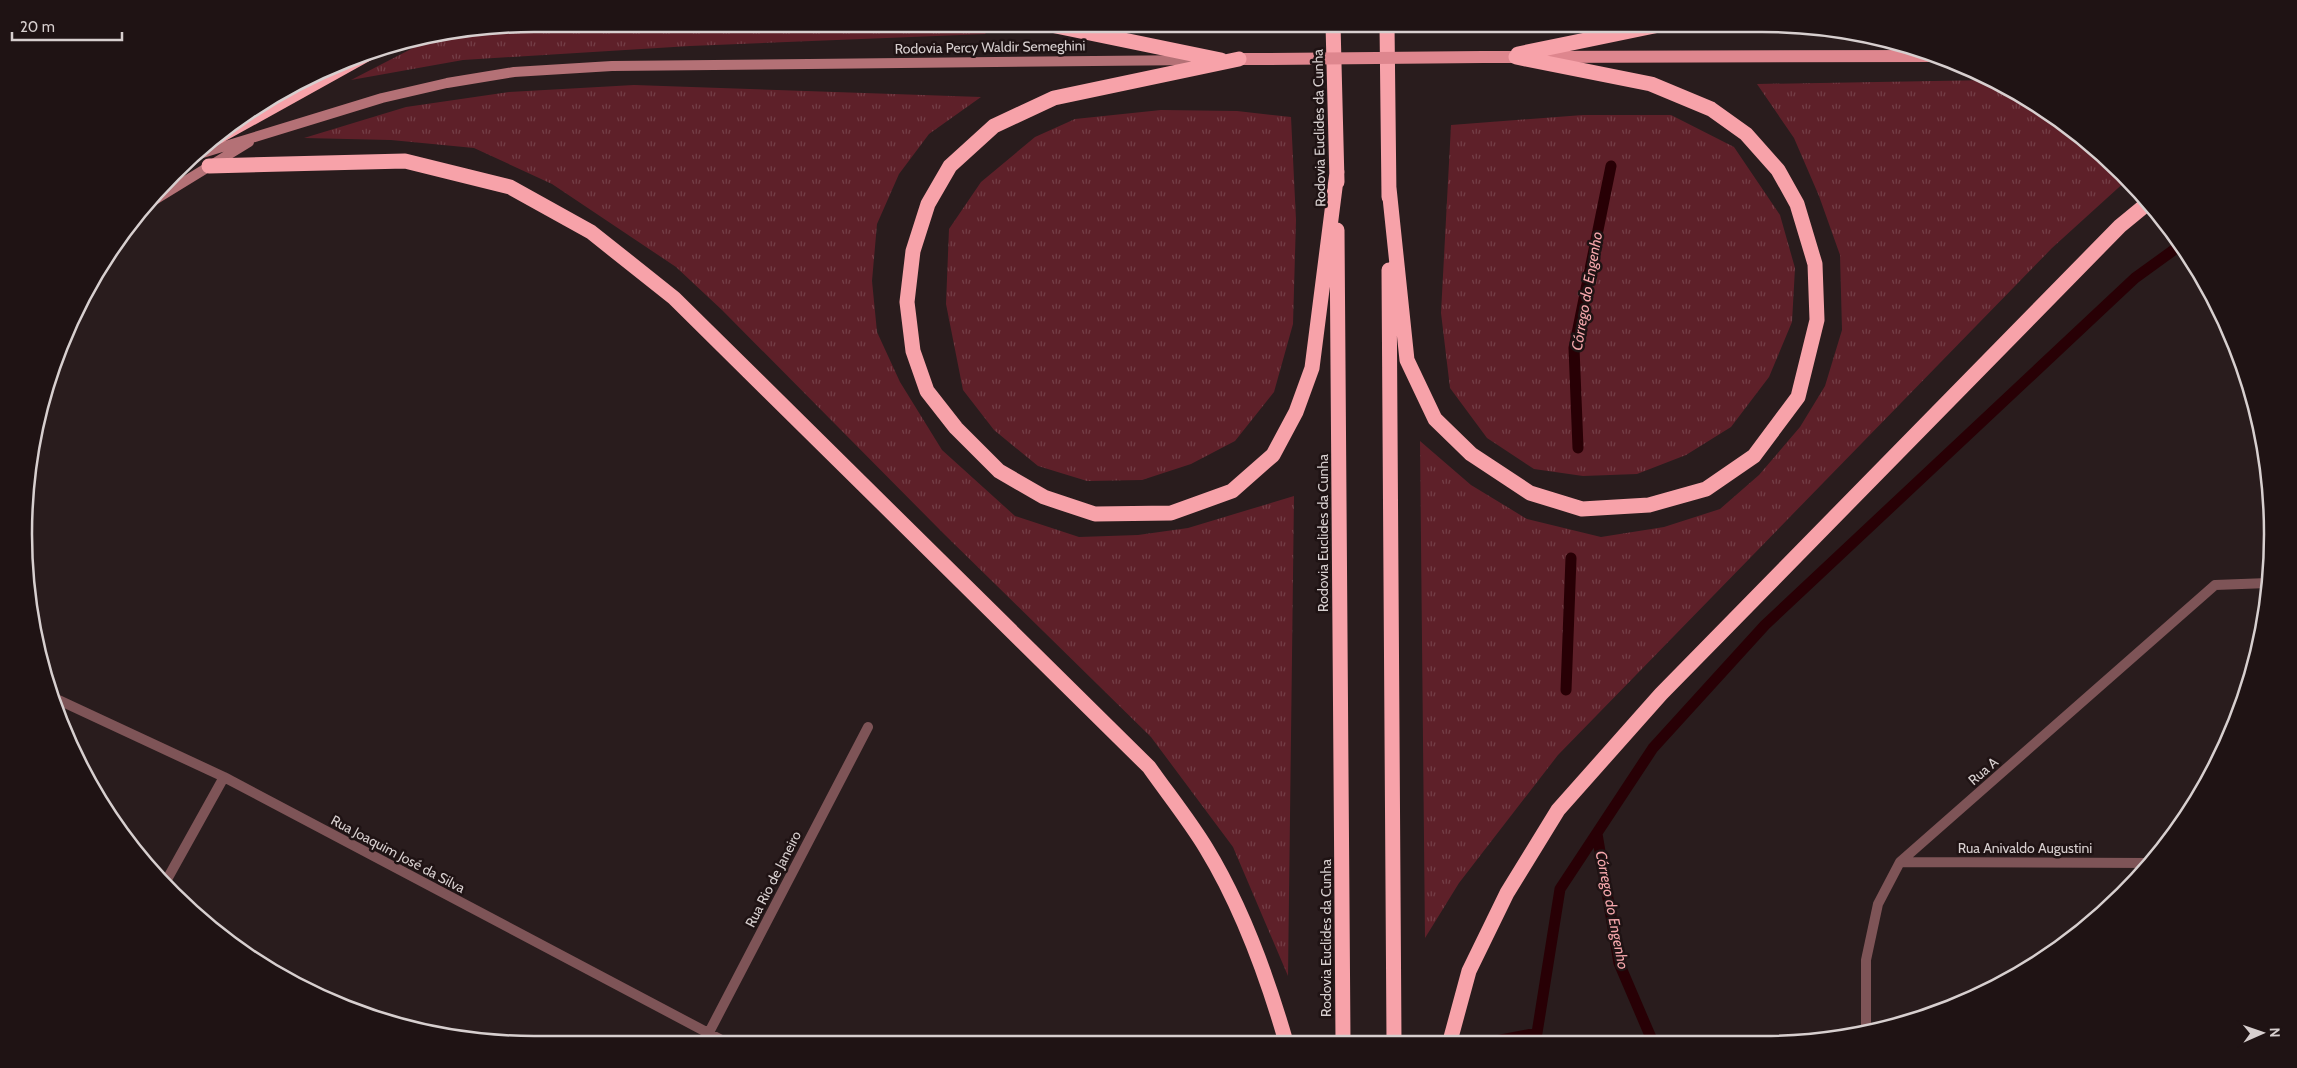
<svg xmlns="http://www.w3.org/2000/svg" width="2297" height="1068" font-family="Cabin,sans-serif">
<defs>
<pattern id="grass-tufts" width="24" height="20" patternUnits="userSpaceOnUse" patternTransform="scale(1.25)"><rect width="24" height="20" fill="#5e2029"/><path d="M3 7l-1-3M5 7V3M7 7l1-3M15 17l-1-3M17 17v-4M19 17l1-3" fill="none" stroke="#743f47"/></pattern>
</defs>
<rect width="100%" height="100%" fill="#291c1d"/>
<!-- grass -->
<path fill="url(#grass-tufts)" d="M 534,24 L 975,24 L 986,34 L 690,46 L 463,60 L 351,80 L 442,33 Z
M 1991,80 L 2047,110 L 2128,179 L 2052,248 L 1558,755 L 1459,883 L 1425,938 L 1420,441 L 1471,485 L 1527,519 L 1601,537 L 1664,527 L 1720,509 L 1759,475 L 1800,427 L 1825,386 L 1842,330 L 1840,255 L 1819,196 L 1794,138 L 1757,84 Z
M 634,85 L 981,97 L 929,134 L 899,174 L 877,224 L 872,281 L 877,332 L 900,382 L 942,450 L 1015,516 L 1079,537 L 1138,535 L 1188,528 L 1294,496 L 1288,976 L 1233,847 L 1151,737 L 944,534 L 722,310 L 676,267 L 552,184 L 474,148 L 391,140 L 304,138 L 406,107 L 509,92 Z
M 1161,110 L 1237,111 L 1291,117 L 1296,220 L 1293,324 L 1274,392 L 1235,441 L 1191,464 L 1142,480 L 1087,481 L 1038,466 L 994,430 L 963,390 L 946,304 L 949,229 L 981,182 L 1035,137 L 1075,119 Z
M 1583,115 L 1671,115 L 1734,147 L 1780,215 L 1795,268 L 1792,322 L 1769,377 L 1731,427 L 1686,455 L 1637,474 L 1583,476 L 1534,469 L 1487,438 L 1450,388 L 1441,313 L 1451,125 Z"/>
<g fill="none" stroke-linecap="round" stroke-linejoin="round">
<!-- stream -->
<path stroke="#280005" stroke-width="11" d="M 1578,448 L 1574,348 L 1611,166
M 1566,690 L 1571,558
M 1597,834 L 1619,963 L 1652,1040
M 1496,1041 L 1537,1033 L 1560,889 L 1653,748 L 1765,625 L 2135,278 L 2182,244"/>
<!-- street -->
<path stroke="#7e5457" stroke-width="10" d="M 50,696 L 224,777 L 729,1044
M 1900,862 L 2150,863
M 165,883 L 224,777
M 1866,1030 L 1866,960 L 1878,904 L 1900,862 L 2215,585 L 2268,583
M 703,1044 L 868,727"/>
<!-- secondary -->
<path stroke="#b47176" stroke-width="10" d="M 196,155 L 382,98 L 447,83 L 514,72 L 612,66 L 1198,60
M 143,207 L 249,142"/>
<!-- primary -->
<path stroke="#de868e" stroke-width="12" d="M 1483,57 L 1936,56
M 1239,59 L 1262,59"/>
<!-- highway -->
<path stroke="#f7a2a9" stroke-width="15" d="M 1046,24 L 1221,60
M 1333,24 L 1337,182
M 1387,24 L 1389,197
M 1518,54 L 1664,24
M 1239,59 L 1054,98 L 994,126 L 950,166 L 928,204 L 913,251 L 907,302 L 913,351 L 927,391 L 956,428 L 999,471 L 1044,497 L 1095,514 L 1171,513 L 1232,491 L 1273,455 L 1296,412 L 1312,368 L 1337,172
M 210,141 L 374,50
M 209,166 L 405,161 L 510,187 L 591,232 L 674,298 L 1149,767 C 1168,794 1189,820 1206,848 C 1242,907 1267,976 1286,1042
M 1389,188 L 1407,360 L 1435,419 L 1471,454 L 1530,493 L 1582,509 L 1649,505 L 1706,489 L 1754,456 L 1798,397 L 1817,320 L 1815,264 L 1797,204 L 1778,170 L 1746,134 L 1711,109 L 1651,84 L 1516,57
M 1337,230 L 1343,1041
M 1389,270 L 1394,1041
M 1450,1041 L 1469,971 L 1507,893 L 1558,810 L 1661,694 L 2120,226 L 2148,203"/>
<!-- primary-bridge -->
<path stroke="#de868e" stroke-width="12" d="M 1262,59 L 1483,57"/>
</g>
<g text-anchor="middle" stroke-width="5" stroke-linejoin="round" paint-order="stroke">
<!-- street labels -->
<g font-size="14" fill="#d7cfcf" stroke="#1f1314">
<text transform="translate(990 47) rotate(-1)" y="5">Rodovia Percy Waldir Semeghini</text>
<text transform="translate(1319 128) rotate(-91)" y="5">Rodovia Euclides da Cunha</text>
<text transform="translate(1323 533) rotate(-90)" y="5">Rodovia Euclides da Cunha</text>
<text transform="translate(1983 771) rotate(-41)" y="5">Rua A</text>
<text x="2025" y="853">Rua Anivaldo Augustini</text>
<text transform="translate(398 854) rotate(28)" y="5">Rua Joaquim José da Silva</text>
<text transform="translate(773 879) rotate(-63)" y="5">Rua Rio de Janeiro</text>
<text transform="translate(1326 938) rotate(-90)" y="5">Rodovia Euclides da Cunha</text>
</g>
<!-- water labels -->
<g font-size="15" font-style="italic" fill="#f6a7ac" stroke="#1f1314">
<text transform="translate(1587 291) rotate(-80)" y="5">Córrego do Engenho</text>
<text transform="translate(1612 910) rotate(79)" y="5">Córrego do Engenho</text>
</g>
</g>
<!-- crop -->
<path d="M0 0H2297V1068H0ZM534 32H1762A502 502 0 0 1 2264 534V534A502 502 0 0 1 1762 1036H534A502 502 0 0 1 32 534V534A502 502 0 0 1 534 32Z" fill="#1f1314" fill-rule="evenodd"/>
<path fill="none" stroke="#d7cfcf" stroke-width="2.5" d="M534 32H1762A502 502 0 0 1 2264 534V534A502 502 0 0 1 1762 1036H534A502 502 0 0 1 32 534V534A502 502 0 0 1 534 32Z"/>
<!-- north arrow -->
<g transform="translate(2262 1033) rotate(88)" stroke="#1f1314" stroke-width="4" paint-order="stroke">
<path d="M0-4L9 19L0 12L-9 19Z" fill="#d7cfcf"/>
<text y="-8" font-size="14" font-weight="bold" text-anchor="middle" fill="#d7cfcf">N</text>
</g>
<!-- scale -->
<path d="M12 32v8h110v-8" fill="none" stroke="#d7cfcf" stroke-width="2.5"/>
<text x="20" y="32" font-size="15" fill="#d7cfcf" stroke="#1f1314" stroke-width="4" paint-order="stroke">20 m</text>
</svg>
